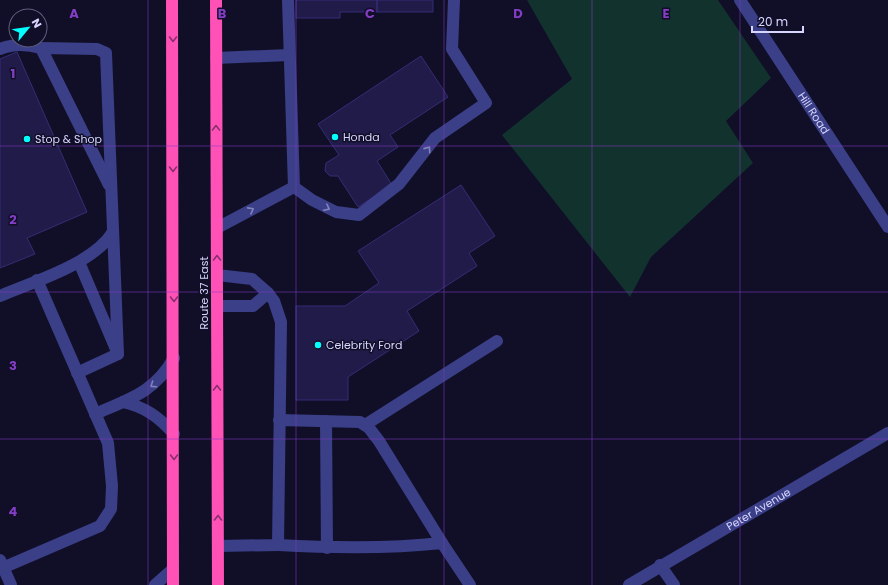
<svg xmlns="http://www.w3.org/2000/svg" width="888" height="585" font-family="Poppins,sans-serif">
<rect width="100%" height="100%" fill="#110f28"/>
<!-- green -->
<path fill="#12322e" d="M 527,0 L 718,0 L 771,78 L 726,121 L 753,163 L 651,257 L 630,297 L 502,135 L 572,79 Z"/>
<!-- building -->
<path fill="#201b49" stroke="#342d76" d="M 296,0 L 377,0 L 377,12 L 340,12 L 340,18 L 296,18 Z
M 377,0 L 433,0 L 433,12 L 377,12 Z
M 17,52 L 87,212 L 27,238 L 35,254 L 0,268 L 0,59 Z
M 421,56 L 448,97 L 390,135 L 398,147 L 377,161 L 392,185 L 358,207 L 338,176 L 330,176 L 325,171 L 326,163 L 339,155 L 318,124 Z
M 461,185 L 495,236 L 469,253 L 477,266 L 407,311 L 419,331 L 348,377 L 348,400 L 296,400 L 296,306 L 345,306 L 379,283 L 358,251 Z"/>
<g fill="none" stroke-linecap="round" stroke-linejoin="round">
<!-- minor -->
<g stroke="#3a3f88" stroke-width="12">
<path d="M 288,0 L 294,187"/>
<path id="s1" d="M 740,0 L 888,227"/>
<path d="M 41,48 L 97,49 L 106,53 L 118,354"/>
<path d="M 0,49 C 14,43 27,44 41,48 L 109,185"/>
<path d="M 216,58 L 289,55"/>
<path d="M 294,187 L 312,200 L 336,212 L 359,215 L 399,184 L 435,138 L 486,103 L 452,49 L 454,0"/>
<path d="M 217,228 L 294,187"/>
<path d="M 0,296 C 35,281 93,264 113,232"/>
<path d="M 217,306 L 253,306 L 268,293 L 252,279 L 217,275"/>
<path d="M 77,373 L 118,354 L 79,262"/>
<path d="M 123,402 C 145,407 159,417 174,434"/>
<path d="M 95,414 C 129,399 154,393 174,358"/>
<path d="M 279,420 L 360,422 L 369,428 L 379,441 L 442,543"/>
<path d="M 326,421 L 327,548"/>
<path d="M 365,425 L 497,341"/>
<path d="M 278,545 C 333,548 388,549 442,543 L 470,585"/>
<path d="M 218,546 L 278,545 L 281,322 L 274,301 L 268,293"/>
<path d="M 0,560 L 11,585"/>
<path d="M 660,565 L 674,585"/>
<path d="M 0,569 L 100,526 L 111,509 L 112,486 L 108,443 L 37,280"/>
<path d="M 155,585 L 173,569"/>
<path id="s2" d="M 629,585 L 888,433"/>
</g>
<!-- highway -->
<path stroke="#ff51b6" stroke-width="12" d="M 172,0 L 173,585
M 216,0 L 218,585"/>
</g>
<!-- one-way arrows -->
<defs><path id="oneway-chevron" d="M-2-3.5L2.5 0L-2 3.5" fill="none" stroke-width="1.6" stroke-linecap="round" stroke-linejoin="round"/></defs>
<g stroke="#88306f">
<use href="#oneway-chevron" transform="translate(173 39) rotate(90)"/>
<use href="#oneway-chevron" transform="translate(216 128) rotate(-90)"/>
<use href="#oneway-chevron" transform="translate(173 169) rotate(90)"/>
<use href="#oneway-chevron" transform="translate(217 258) rotate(-90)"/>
<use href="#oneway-chevron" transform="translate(174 299) rotate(90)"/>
<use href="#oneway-chevron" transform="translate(217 388) rotate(-90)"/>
<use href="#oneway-chevron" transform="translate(174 457) rotate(90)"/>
<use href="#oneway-chevron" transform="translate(218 518) rotate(-90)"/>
</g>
<g stroke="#8183be">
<use href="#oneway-chevron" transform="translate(428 149) rotate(-55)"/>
<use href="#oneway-chevron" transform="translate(327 208) rotate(27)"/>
<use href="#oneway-chevron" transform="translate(251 210) rotate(-28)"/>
<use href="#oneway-chevron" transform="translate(153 385) rotate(146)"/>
</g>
<!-- grid -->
<path fill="none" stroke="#843dc5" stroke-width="1" stroke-opacity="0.55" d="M 148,0 L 148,585M 296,0 L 296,585M 444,0 L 444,585M 592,0 L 592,585M 740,0 L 740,585M 0,146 L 888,146M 0,292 L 888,292M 0,439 L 888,439"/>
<!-- markers -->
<g fill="#02ffff" stroke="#110f28" stroke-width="1.5">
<circle cx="335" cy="137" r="4"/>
<circle cx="27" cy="139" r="4"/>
<circle cx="318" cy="345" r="4"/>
</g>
<g text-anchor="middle" stroke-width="3" stroke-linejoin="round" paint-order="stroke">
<!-- street labels -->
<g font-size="11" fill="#d7d6ff" stroke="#110f28">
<text dy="4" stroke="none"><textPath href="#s1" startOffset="135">Hill Road</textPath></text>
<text transform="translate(204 293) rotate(-90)" y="4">Route 37 East</text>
<text dy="4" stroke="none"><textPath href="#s2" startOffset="150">Peter Avenue</textPath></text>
</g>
<!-- poi labels -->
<g font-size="11" fill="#d7d6ff" stroke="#110f28" text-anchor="start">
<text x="343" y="141">Honda</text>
<text x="35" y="143">Stop &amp; Shop</text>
<text x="326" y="349">Celebrity Ford</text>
</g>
</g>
<g font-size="13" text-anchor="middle" font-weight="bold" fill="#843dc5" stroke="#110f28" stroke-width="3" stroke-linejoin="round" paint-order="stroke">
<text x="74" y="18">A</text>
<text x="222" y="18">B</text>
<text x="370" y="18">C</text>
<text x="518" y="18">D</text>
<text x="666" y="18">E</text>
<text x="13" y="78">1</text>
<text x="13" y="224">2</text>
<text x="13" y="370">3</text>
<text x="13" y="516">4</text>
</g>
<!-- north arrow -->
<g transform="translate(28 28) rotate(61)"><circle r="19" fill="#110f28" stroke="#605f7e"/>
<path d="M0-3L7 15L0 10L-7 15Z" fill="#02ffff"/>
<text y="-6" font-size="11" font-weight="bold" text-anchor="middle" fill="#d7d6ff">N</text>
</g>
<!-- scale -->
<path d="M752 26v6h51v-6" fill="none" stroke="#d7d6ff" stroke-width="2"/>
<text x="758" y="26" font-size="12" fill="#d7d6ff" stroke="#110f28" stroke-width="3" paint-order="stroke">20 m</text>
</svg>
